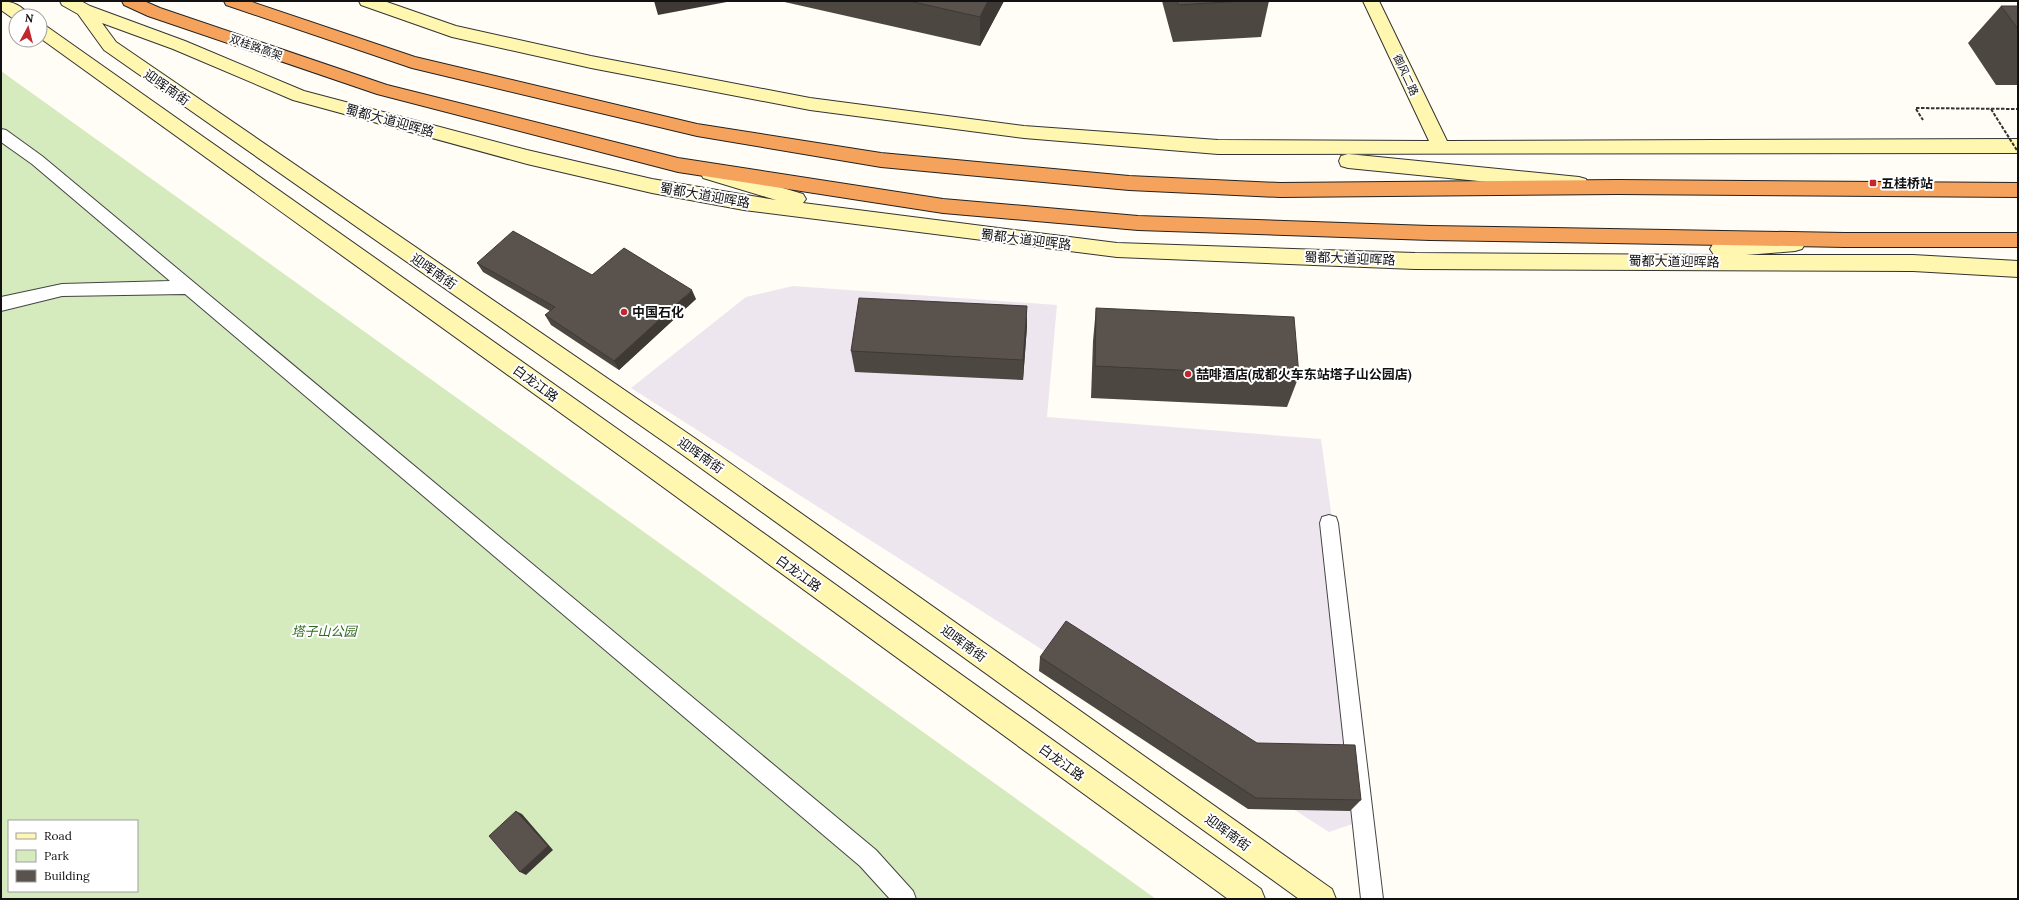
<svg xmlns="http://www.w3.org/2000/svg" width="2019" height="900" font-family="Lora,'Noto Sans SC',serif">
<rect width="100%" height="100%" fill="#fffdf5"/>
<!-- industrial -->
<path fill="#eee6ef" d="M 793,286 L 1057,305 L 1047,417 L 1321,439 L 1373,817 L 1329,832 L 631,388 L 746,297 Z"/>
<!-- green -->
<path fill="#d5ebbd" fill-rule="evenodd" d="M 1,71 L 1156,899 L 1,899 ZM 9,821 L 137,821 L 137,891 L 9,891 Z"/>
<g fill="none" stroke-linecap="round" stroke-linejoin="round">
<defs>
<path id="lane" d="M 1,129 L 6,130 L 42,156 L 876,850 L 913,891 L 916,899 L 890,899 L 860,866 L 185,294 L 62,296 L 1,311 L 1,297 L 62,284 L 170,281 L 32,164 L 1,142 Z
M 1329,515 L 1336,517 L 1338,523 L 1383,899 L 1361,899 L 1320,523 L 1322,517 Z"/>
<path id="secondary" d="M 1,1 C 12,1 23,6 29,16 L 16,16 L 15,20 L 1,10 Z
M 60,1 L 81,1 L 90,6 L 185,41 L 304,91 L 527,150 L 652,179 L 776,200 L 703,178 L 701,173 L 703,168 L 710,166 L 803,194 L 806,199 L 803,203 L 1117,243 L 1415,253 L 1714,255 L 1710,249 L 1713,244 L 1720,242 L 1795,237 L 1802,239 L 1805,244 L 1802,249 L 1795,251 L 1746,255 L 1913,255 L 2018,261 L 2018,277 L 1913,271 L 1415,269 L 1117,257 L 744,210 L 652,193 L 527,164 L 293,100 L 173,49 L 102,23 L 116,42 L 696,439 L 1332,889 L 1336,899 L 1299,899 L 680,453 L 104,50 L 78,14 L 62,5 Z
M 359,1 L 384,1 L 456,26 L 591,56 L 810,98 L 1024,126 L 1218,140 L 1429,141 L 1363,1 L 1379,1 L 1447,141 L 2018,139 L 2018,153 L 1218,154 L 1024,138 L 810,110 L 591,68 L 452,37 L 361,5 Z
M 40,24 L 46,26 L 653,454 L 1261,889 L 1265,899 L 1228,899 L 637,468 L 40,38 Z
M 1348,154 L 1579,177 L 1586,179 L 1588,184 L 1586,189 L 1579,191 L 1348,168 L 1341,166 L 1339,161 L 1341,156 Z"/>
<path id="highway" d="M 122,1 L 144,1 L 160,8 L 387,85 L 678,158 L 943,199 L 1138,216 L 1430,226 L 1845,233 L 2018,233 L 2018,247 L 1845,247 L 1430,240 L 1138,230 L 943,213 L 678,172 L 377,94 L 148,16 L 124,5 Z
M 224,1 L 249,1 L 415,57 L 697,124 L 881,153 L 1129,176 L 1280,183 L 1618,180 L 2018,183 L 2018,197 L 1618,194 L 1280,197 L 1129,190 L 881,167 L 697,136 L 412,68 L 226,5 Z"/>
</defs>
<!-- lane casing -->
<use href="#lane" stroke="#444" stroke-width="2"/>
<!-- secondary casing -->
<use href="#secondary" stroke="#333" stroke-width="2"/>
<!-- highway casing -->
<use href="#highway" stroke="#222" stroke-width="2"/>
<!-- path -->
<path stroke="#333" stroke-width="2" stroke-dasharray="3.5 1.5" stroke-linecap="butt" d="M 1916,108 L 2018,109
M 1916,109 L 1923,120"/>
<!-- lane -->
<use href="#lane" fill="#fff" fill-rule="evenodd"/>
<!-- secondary -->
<use href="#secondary" fill="#fff6b0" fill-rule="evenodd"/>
<!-- highway -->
<use href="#highway" fill="#f5a25d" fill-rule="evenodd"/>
<!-- path-bridge -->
<path stroke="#333" stroke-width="2" stroke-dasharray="3.5 1.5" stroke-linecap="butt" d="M 1991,109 L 2018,152"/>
</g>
<!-- wall -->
<path fill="#4d4742" d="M 780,1 L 1004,1 L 980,46 Z
M 1162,1 L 1269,1 L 1261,37 L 1173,42 Z
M 2001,6 L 2018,6 L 2018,85 L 1996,85 L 1968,43 Z
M 477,263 L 592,275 L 696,299 L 619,370 L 551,325 L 545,315 L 550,311 L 483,272 Z
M 1096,308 L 1299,376 L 1287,407 L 1091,398 L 1093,341 Z
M 1027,326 L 1023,380 L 855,372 L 851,351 Z
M 1040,657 L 1257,743 L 1361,800 L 1350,811 L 1248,809 L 1039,671 Z"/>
<!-- shaded-wall -->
<path fill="#3f3936" d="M 654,1 L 732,1 L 658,15 Z
M 988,1 L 1004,1 L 980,46 L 980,17 Z
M 692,290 L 696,299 L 619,370 L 614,361 Z
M 1027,306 L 1027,326 L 1023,380 L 1023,360 Z
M 516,811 L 522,814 L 553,850 L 526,875 L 520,872 Z"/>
<!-- building -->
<path fill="#5a524d" stroke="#3f3936" d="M 909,1 L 988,1 L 980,17 Z
M 1177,1 L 1244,1 L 1178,5 Z
M 2001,6 L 2018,6 L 2018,29 Z
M 513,231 L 592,275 L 624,248 L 692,290 L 614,361 L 545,315 L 555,307 L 477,263 Z
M 859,298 L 1027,306 L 1023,360 L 851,351 Z
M 1096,308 L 1294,317 L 1299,376 L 1095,366 Z
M 1066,621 L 1257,743 L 1355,745 L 1361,800 L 1256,798 L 1040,657 Z
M 516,811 L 548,846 L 520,872 L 489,836 Z"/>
<!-- markers -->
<g fill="#c4262e" stroke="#fff" stroke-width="1.5">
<rect x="1869" y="179" width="8" height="8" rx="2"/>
<circle cx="624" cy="312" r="4"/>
<circle cx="1188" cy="374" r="4"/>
</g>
<g text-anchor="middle" stroke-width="4" stroke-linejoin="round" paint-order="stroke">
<!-- far-street labels -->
<g font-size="11" fill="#111" stroke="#fff">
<text transform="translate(256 47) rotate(19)" y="4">双桂路高架</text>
<text transform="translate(1406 75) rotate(65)" y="4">御风二路</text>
</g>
<!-- street labels -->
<g font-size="13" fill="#111" stroke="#fff">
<text transform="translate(167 87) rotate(35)" y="5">迎晖南街</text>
<text transform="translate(390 120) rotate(15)" y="5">蜀都大道迎晖路</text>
<text transform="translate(705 195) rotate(10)" y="5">蜀都大道迎晖路</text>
<text transform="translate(1026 239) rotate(7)" y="5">蜀都大道迎晖路</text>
<text transform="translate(1350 258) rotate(2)" y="5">蜀都大道迎晖路</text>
<text transform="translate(1674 261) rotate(1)" y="5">蜀都大道迎晖路</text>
<text transform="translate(434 271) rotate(35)" y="5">迎晖南街</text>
<text transform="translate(536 383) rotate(36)" y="5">白龙江路</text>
<text transform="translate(701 455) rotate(35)" y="5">迎晖南街</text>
<text transform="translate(799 573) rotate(36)" y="5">白龙江路</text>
<text transform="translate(964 643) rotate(36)" y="5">迎晖南街</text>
<text transform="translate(1062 762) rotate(36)" y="5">白龙江路</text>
<text transform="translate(1228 832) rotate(36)" y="5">迎晖南街</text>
</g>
<!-- poi labels -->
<g font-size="13" font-weight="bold" fill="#111" stroke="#fff" text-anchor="start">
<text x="1881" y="188">五桂桥站</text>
<text x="632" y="317">中国石化</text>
<text x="1196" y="379">喆啡酒店(成都火车东站塔子山公园店)</text>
</g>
<!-- park labels -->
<g font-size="13" font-style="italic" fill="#2f6b1f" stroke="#fff">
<text x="324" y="636">塔子山公园</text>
</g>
</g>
<!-- border -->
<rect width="2019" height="900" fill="none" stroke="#111111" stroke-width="4"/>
<!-- legend -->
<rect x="8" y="820" width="130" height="72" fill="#ffffff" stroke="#a0a0a0"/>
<rect x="16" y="833" width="20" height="6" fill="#fff6b0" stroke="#a0a0a0"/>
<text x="44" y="840" font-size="12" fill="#111111">Road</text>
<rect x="16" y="850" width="20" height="12" fill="#d5ebbd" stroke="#a0a0a0"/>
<text x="44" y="860" font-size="12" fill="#111111">Park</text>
<rect x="16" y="870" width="20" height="12" fill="#5a524d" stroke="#a0a0a0"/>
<text x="44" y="880" font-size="12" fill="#111111">Building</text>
<!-- north arrow -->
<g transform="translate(28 28) rotate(7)"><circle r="19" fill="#ffffff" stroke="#a0a0a0"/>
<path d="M0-3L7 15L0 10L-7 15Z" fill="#c4262e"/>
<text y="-6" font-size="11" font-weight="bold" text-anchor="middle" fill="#111111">N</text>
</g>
</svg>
